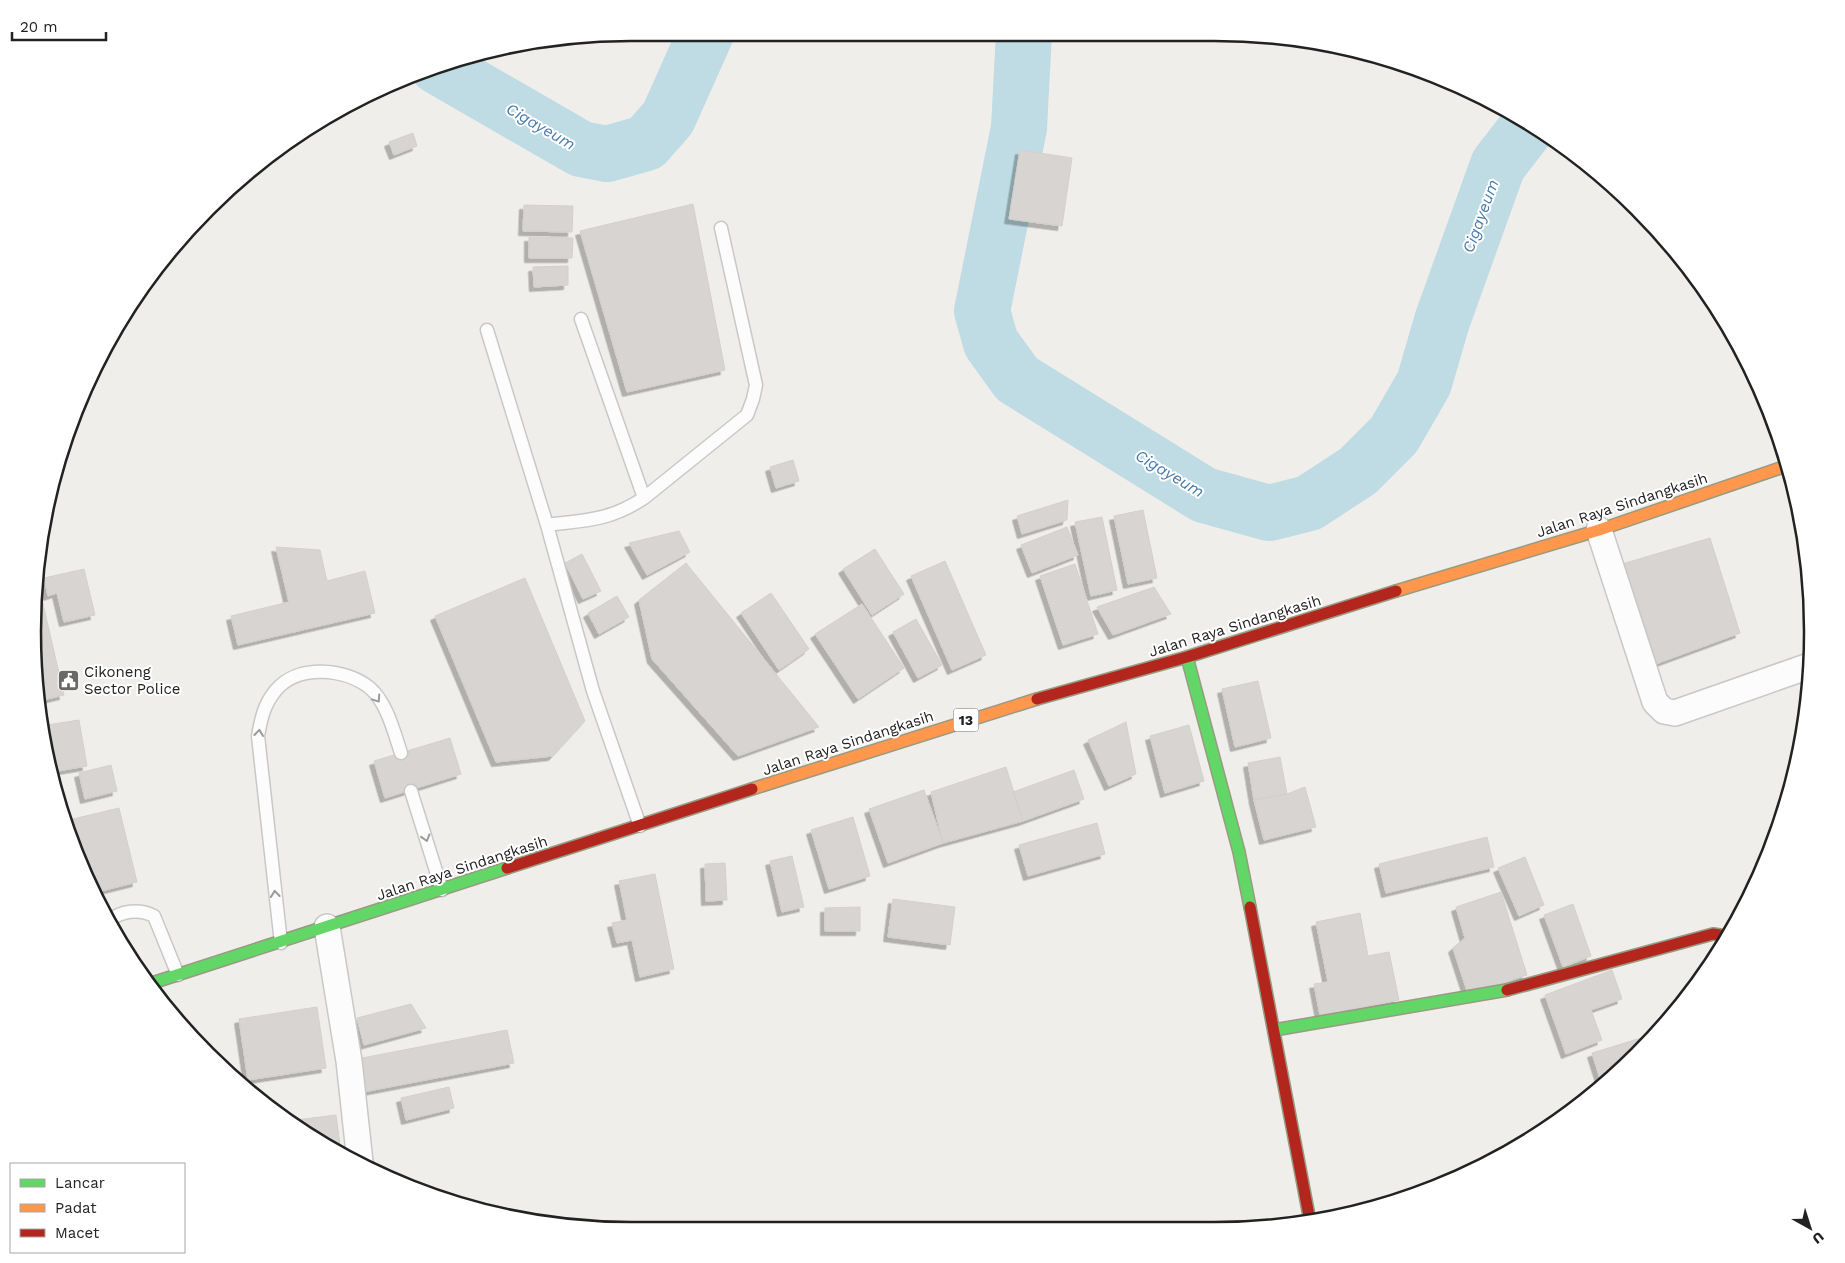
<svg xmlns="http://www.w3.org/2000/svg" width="1845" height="1263" font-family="'Work Sans',sans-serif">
<defs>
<filter id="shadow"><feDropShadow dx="-4.5" dy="4.5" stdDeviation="0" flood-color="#0004"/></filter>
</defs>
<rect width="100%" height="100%" fill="#f0eeeb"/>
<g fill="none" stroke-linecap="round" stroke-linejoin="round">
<!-- river -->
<path stroke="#bfdbe3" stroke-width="56" d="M 1024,33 L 1019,128 L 982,311 L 991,343 L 1017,379 L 1204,495 L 1269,513 L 1309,503 L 1358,471 L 1394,435 L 1424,383 L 1442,321 L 1498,165 L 1529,125
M 437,66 L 581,149 L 607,154 L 646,143 L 668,118 L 706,33"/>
</g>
<!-- building -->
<path fill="#d7d4d2" stroke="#d3d0cc" filter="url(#shadow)" d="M 413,133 L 417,146 L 394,155 L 389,142 Z
M 1020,150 L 1072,158 L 1062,226 L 1009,219 Z
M 693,204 L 725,370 L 627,392 L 580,231 Z
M 524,205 L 573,206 L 572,232 L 523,231 Z
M 529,237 L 573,238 L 572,258 L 529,258 Z
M 568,266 L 568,285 L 534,287 L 533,267 Z
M 793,460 L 799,481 L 776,488 L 770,467 Z
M 1068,500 L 1067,520 L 1022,534 L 1017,516 Z
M 1143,510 L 1157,578 L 1128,584 L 1114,516 Z
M 1102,517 L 1117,590 L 1091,596 L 1075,522 Z
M 1067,527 L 1078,555 L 1032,573 L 1021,545 Z
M 679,531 L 690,552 L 647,575 L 629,543 Z
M 1710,538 L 1740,633 L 1653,665 L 1622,564 Z
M 276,547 L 320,550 L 327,581 L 365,571 L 375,613 L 238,645 L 231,616 L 289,602 Z
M 875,549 L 904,594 L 872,615 L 843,569 Z
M 582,554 L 601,591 L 583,599 L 565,563 Z
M 945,561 L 986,655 L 952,670 L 911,576 Z
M 686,563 L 819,727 L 738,756 L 652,659 L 639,600 Z
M 1075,564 L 1098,634 L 1063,645 L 1040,576 Z
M 84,569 L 95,615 L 64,622 L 57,593 L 48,596 L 44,578 Z
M 525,578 L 585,721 L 553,756 L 496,762 L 435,616 Z
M 1154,587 L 1171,614 L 1113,635 L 1097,607 Z
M 771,593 L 809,649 L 779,670 L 741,613 Z
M 41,595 L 64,695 L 39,701 L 33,632 L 35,597 Z
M 617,596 L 629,617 L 599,634 L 588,613 Z
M 862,604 L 904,668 L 858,699 L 815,634 Z
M 916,619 L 942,665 L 918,678 L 893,632 Z
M 1258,681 L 1271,738 L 1235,747 L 1222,689 Z
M 79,720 L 87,766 L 52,772 L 44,748 L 43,737 L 49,736 L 47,725 Z
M 1126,722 L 1136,774 L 1109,786 L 1088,740 Z
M 1189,725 L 1204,781 L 1165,793 L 1150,736 Z
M 450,738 L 461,774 L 385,798 L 374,761 Z
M 1280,757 L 1287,794 L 1254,800 L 1248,763 Z
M 111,765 L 117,791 L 85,799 L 79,773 Z
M 1006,767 L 1023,821 L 943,843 L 931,792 Z
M 1074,770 L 1084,799 L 1023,821 L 1013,792 Z
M 1305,787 L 1316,827 L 1264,840 L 1254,800 L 1287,794 Z
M 924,790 L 943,843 L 888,863 L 869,809 Z
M 119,808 L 137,882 L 93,893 L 69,820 Z
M 853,817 L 870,876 L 829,889 L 811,830 Z
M 1097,823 L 1105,854 L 1028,876 L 1019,845 Z
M 1487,837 L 1494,867 L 1386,893 L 1379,864 Z
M 792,856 L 804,907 L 782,912 L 770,861 Z
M 1525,857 L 1544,905 L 1519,916 L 1498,868 Z
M 725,863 L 727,900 L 706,901 L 705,864 Z
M 655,874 L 674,969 L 640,977 L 632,940 L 617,943 L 612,923 L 627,920 L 619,881 Z
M 1501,892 L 1527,975 L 1468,994 L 1453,948 L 1465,938 L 1456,907 Z
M 893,899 L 955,907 L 950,945 L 888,937 Z
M 1573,904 L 1591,956 L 1563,967 L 1544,915 Z
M 860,907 L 860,931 L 825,931 L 825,908 Z
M 1360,913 L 1368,956 L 1389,952 L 1399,1000 L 1320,1015 L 1314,984 L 1328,982 L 1316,922 Z
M 1612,970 L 1622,999 L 1591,1010 L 1602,1040 L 1566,1054 L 1545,995 Z
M 411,1004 L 426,1028 L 364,1045 L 357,1018 Z
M 317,1007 L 326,1068 L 248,1080 L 239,1019 Z
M 507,1030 L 514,1063 L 363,1092 L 357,1059 Z
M 1654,1034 L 1637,1055 L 1602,1085 L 1592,1053 Z
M 449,1087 L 454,1108 L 406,1120 L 401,1098 Z
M 336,1115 L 341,1152 L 298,1129 L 288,1121 Z"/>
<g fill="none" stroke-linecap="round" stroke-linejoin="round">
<defs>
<path id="lane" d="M 581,319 L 644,498
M 487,330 L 547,525 L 593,691 L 640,826
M 547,525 C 587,520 609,521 644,498 L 747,415 L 753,399 L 756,385 L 721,228
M 411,791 L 442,890
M 108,921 C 121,911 139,908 154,916 L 178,975
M 281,943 L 258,736 C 261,719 264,704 276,690 C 298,664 345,668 370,688 C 387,703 394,732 401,753"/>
<path id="street" d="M 1599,530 L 1655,702 L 1664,711 L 1675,713 L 1809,666
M 327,927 L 349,1061 L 360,1162"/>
<path id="fast" d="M 1187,657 L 1239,852 L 1250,907
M 149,984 L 507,868
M 1274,1030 L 1507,990"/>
<path id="slow" d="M 1396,591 L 1599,530 L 1786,466
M 752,789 L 1037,699"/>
<path id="jam" d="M 1037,699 L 1187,657 L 1396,591
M 507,868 L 752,789
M 1250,907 L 1310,1221
M 1507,990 L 1713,934 L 1720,935 L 1724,940"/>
</defs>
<!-- lane casing -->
<use href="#lane" stroke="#c9c8c7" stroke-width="15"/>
<!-- street casing -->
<use href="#street" stroke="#c9c8c7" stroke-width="28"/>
<!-- fast casing -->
<use href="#fast" stroke="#999a82" stroke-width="14"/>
<!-- slow casing -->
<use href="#slow" stroke="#999a82" stroke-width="14"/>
<!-- jam casing -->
<use href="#jam" stroke="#999a82" stroke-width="14"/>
<!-- lane -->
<use href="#lane" stroke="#fdfcfc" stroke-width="12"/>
<!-- street -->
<use href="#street" stroke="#fdfcfc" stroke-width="25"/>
<!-- fast -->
<use href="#fast" stroke="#63d668" stroke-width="11"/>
<!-- slow -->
<use href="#slow" stroke="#ff974d" stroke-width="11"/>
<!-- jam -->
<use href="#jam" stroke="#b3261e" stroke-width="11"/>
</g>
<!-- one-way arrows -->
<defs><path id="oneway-chevron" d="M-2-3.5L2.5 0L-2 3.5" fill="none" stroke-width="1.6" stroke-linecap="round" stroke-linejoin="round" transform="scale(1.25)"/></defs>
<g stroke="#9a9a9a">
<use href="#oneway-chevron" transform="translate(377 699) rotate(56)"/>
<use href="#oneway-chevron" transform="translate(259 733) rotate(-84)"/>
<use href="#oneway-chevron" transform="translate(426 838) rotate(73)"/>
<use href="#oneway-chevron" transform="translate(275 894) rotate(-96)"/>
</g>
<!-- icons -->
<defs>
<symbol id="civic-square" viewBox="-11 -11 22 22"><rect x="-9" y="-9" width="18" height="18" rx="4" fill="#6a6968" stroke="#fff"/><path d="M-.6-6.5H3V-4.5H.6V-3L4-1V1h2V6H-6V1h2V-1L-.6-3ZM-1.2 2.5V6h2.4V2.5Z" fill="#fff"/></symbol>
</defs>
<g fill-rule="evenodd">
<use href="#civic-square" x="56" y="668" width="25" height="25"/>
</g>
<g text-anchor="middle" stroke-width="4" stroke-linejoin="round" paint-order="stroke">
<!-- shield labels -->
<rect fill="#fff" stroke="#646464" stroke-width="1" x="953.5" y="708.5" width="25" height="23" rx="4"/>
<g font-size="14" font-weight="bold" fill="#222">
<text x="966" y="725">13</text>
</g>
<!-- street labels -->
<g font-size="15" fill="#222" stroke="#fff">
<text transform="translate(1622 505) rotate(-18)" y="5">Jalan Raya Sindangkasih</text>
<text transform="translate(1235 626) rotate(-17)" y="5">Jalan Raya Sindangkasih</text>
<text transform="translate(848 743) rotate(-18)" y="5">Jalan Raya Sindangkasih</text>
<text transform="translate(462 868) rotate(-18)" y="5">Jalan Raya Sindangkasih</text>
</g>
<!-- poi labels -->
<g font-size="15" fill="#222" stroke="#fff" text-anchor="start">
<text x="84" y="677">Cikoneng<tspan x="84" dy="17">Sector Police</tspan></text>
</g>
<!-- water labels -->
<g font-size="16" font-style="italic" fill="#4a7aab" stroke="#fff">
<text transform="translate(541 126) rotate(30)" y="6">Cigayeum</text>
<text transform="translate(1480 216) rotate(-70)" y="6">Cigayeum</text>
<text transform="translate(1170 473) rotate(31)" y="6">Cigayeum</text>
</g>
</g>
<!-- crop -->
<path d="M0 0H1845V1263H0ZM631 41H1214A590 590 0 0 1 1804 631V632A590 590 0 0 1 1214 1222H631A590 590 0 0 1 41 632V631A590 590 0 0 1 631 41Z" fill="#fff" fill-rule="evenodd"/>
<path fill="none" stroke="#222" stroke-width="2.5" d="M631 41H1214A590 590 0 0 1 1804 631V632A590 590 0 0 1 1214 1222H631A590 590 0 0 1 41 632V631A590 590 0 0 1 631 41Z"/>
<!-- legend -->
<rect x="10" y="1163" width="175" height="90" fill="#ffffff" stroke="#a7a7a7"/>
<rect x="20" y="1179" width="25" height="8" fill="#63d668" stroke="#a7a7a7"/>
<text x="55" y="1188" font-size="15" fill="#222222">Lancar</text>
<rect x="20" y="1204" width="25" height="8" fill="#ff974d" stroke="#a7a7a7"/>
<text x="55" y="1213" font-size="15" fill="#222222">Padat</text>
<rect x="20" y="1229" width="25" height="8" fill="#b3261e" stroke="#a7a7a7"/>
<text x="55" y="1238" font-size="15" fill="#222222">Macet</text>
<!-- north arrow -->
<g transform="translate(1810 1228) rotate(141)" stroke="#ffffff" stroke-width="4" paint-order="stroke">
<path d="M0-4L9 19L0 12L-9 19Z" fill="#222222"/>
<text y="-8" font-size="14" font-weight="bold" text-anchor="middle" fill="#222222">U</text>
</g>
<!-- scale -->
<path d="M12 32v8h94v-8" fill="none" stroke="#222222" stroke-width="2.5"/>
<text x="20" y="32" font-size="15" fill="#222222" stroke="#ffffff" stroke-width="4" paint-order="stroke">20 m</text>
</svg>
